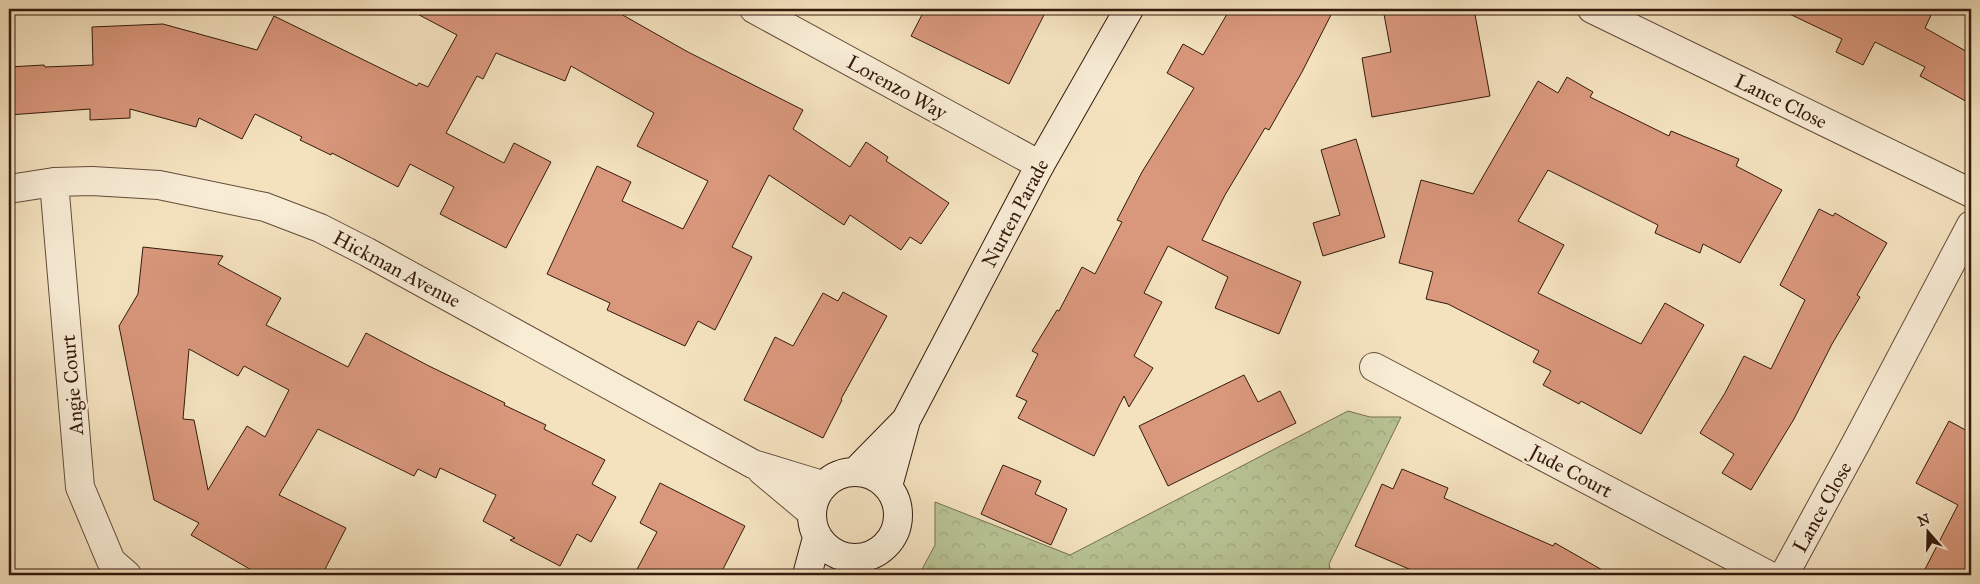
<svg xmlns="http://www.w3.org/2000/svg" width="1980" height="584" font-family="'IM FELL Great Primer',serif">
<defs>
<pattern id="forest-crowns" width="20" height="18" patternUnits="userSpaceOnUse" patternTransform="scale(1.25)"><rect width="20" height="18" fill="#b8c495"/><path d="M2 6a3 3 0 1 1 6 0M12 15a3 3 0 1 1 6 0" fill="none" stroke="#9fa87f"/></pattern>
</defs>
<rect width="100%" height="100%" fill="#f4e2bf"/>
<filter id="stains"><feTurbulence type="fractalNoise" baseFrequency=".004" numOctaves="4"/><feColorMatrix values="0 0 0 0 .2 0 0 0 0 .09 0 0 0 0 .02 0 0 0 .5 -.17"/></filter>
<radialGradient id="worn" r=".72"><stop offset=".6" stop-color="#630" stop-opacity="0"/><stop offset="1" stop-color="#630" stop-opacity=".3"/></radialGradient>
<!-- forest -->
<path fill="url(#forest-crowns)" stroke="#766f50" d="M 1348,411 L 1370,417 L 1401,417 L 1329,564 L 1332,575 L 916,575 L 920,573 L 935,545 L 935,502 L 1070,555 Z"/>
<!-- building -->
<path fill="#d9977c" stroke="#341a0c" fill-rule="evenodd" d="M 408,9 L 612,9 L 688,52 L 803,110 L 793,129 L 850,167 L 866,142 L 888,157 L 886,161 L 949,203 L 921,244 L 910,237 L 901,250 L 850,215 L 844,225 L 769,175 L 732,247 L 752,257 L 715,330 L 698,321 L 685,346 L 607,310 L 610,303 L 547,274 L 597,166 L 631,182 L 622,201 L 683,229 L 708,181 L 637,146 L 654,113 L 571,66 L 565,81 L 496,53 L 483,79 L 477,76 L 446,133 L 504,163 L 514,143 L 551,162 L 506,248 L 440,214 L 454,187 L 410,164 L 398,187 L 332,153 L 331,155 L 300,140 L 302,137 L 255,114 L 242,139 L 199,118 L 196,127 L 130,109 L 130,118 L 90,120 L 90,109 L 9,115 L 9,67 L 44,65 L 45,67 L 93,65 L 92,27 L 163,24 L 257,50 L 274,16 L 417,86 L 419,83 L 428,87 L 457,35 Z
M 925,9 L 1047,9 L 1009,84 L 911,36 Z
M 1230,9 L 1334,9 L 1302,72 L 1269,130 L 1265,128 L 1225,195 L 1202,240 L 1301,282 L 1279,334 L 1215,308 L 1228,277 L 1168,246 L 1144,293 L 1162,302 L 1134,356 L 1153,368 L 1129,407 L 1124,396 L 1094,456 L 1018,418 L 1027,401 L 1016,396 L 1038,354 L 1032,351 L 1057,310 L 1059,311 L 1082,267 L 1095,274 L 1122,222 L 1117,220 L 1142,172 L 1194,88 L 1167,73 L 1183,44 L 1203,55 Z
M 1383,9 L 1474,9 L 1490,96 L 1372,117 L 1362,58 L 1391,52 Z
M 1779,9 L 1934,9 L 1925,28 L 1971,54 L 1971,104 L 1920,76 L 1925,67 L 1875,42 L 1863,65 L 1836,52 L 1842,39 Z
M 1567,77 L 1593,92 L 1590,97 L 1669,136 L 1671,131 L 1739,159 L 1736,166 L 1782,190 L 1740,263 L 1703,244 L 1700,253 L 1655,233 L 1658,225 L 1548,170 L 1518,221 L 1564,245 L 1538,293 L 1641,344 L 1665,303 L 1704,325 L 1641,434 L 1581,401 L 1579,404 L 1543,385 L 1551,371 L 1533,362 L 1539,351 L 1448,304 L 1426,299 L 1433,272 L 1399,263 L 1421,180 L 1473,194 L 1538,81 L 1558,93 Z
M 1356,139 L 1385,237 L 1323,256 L 1313,223 L 1340,215 L 1321,150 Z
M 1819,209 L 1833,216 L 1835,213 L 1887,243 L 1857,295 L 1860,297 L 1832,344 L 1794,419 L 1751,490 L 1722,473 L 1734,454 L 1700,433 L 1725,393 L 1744,356 L 1771,369 L 1805,300 L 1780,285 Z
M 143,247 L 223,256 L 218,264 L 281,298 L 266,325 L 348,367 L 366,333 L 429,366 L 505,403 L 504,405 L 546,425 L 544,429 L 605,460 L 592,484 L 616,497 L 591,542 L 577,534 L 560,566 L 510,540 L 515,538 L 483,521 L 496,495 L 440,468 L 436,478 L 418,469 L 414,476 L 318,429 L 279,495 L 346,528 L 322,575 L 260,575 L 191,535 L 199,523 L 154,500 L 119,326 L 138,294 ZM 189,349 L 238,376 L 244,366 L 289,390 L 265,437 L 247,426 L 208,490 L 194,420 L 183,419 Z
M 843,292 L 887,316 L 841,399 L 842,400 L 823,438 L 744,400 L 775,337 L 793,346 L 823,293 L 838,301 Z
M 1244,375 L 1258,402 L 1280,391 L 1296,423 L 1168,486 L 1139,426 Z
M 1949,421 L 1971,433 L 1971,575 L 1922,575 L 1958,505 L 1916,483 Z
M 1003,465 L 1041,481 L 1035,494 L 1067,509 L 1051,545 L 981,514 Z
M 1402,469 L 1448,488 L 1444,498 L 1553,546 L 1555,543 L 1611,575 L 1423,575 L 1355,546 L 1382,484 L 1393,489 Z
M 660,483 L 745,526 L 720,575 L 634,575 L 657,532 L 640,523 Z"/>
<g fill="none" stroke-linecap="round" stroke-linejoin="round">
<defs>
<path id="street" d="M 754,9 L 1040,165
M 1592,9 L 1971,193
M 54,182 L 80,487 L 111,561 L 127,575
M 9,189 L 54,182 L 92,181 L 159,185 L 265,207 L 320,228 L 367,252 L 753,464 L 822,485
M 1374,367 L 1768,575
M 762,471 L 811,512
M 1784,575 L 1856,443 L 1971,225"/>
<path id="secondary" d="M 856,471 L 905,421
M812 515a43 43 0 1 1 86 0a43 43 0 1 1-86 0Z
M 888,486 L 906,420 L 1040,165 L 1129,9
M 807,575 L 817,538"/>
</defs>
<!-- street casing -->
<use href="#street" stroke="#644c39" stroke-width="30"/>
<!-- secondary casing -->
<use href="#secondary" stroke="#341a0c" stroke-width="30"/>
<!-- street -->
<use href="#street" stroke="#f8ecd5" stroke-width="28"/>
<!-- secondary -->
<use href="#secondary" stroke="#f8ecd5" stroke-width="28"/>
</g>
<g text-anchor="middle" stroke-width="5" stroke-linejoin="round" paint-order="stroke">
<!-- street labels -->
<g font-size="20" fill="#341a0c" stroke="#f8ecd5">
<text transform="translate(897 87) rotate(29)" y="7">Lorenzo Way</text>
<text transform="translate(1781 101) rotate(26)" y="7">Lance Close</text>
<text transform="translate(1015 213) rotate(-62)" y="7">Nurten Parade</text>
<text transform="translate(397 269) rotate(28)" y="7">Hickman Avenue</text>
<text transform="translate(72 385) rotate(-95)" y="7">Angie Court</text>
<text transform="translate(1571 471) rotate(28)" y="7">Jude Court</text>
<text transform="translate(1822 507) rotate(-61)" y="7">Lance Close</text>
</g>
</g>
<!-- margin -->
<rect width="1980" height="584" fill="none" stroke="#f4e2bf" stroke-width="30"/>
<rect x="10" y="10" width="1960" height="564" fill="none" stroke="#341a0c" stroke-width="2.5"/>
<rect x="15" y="15" width="1950" height="554" fill="none" stroke="#341a0c"/>
<!-- north arrow -->
<g transform="translate(1928 532) rotate(340)" stroke="#f8ecd5" stroke-width="4" paint-order="stroke">
<path d="M0-4L9 19L0 12L-9 19Z" fill="#341a0c"/>
<text y="-8" font-size="14" font-weight="bold" text-anchor="middle" fill="#341a0c">N</text>
</g>
<rect width="100%" height="100%" filter="url(#stains)"/>
<rect width="100%" height="100%" fill="url(#worn)"/>
</svg>
